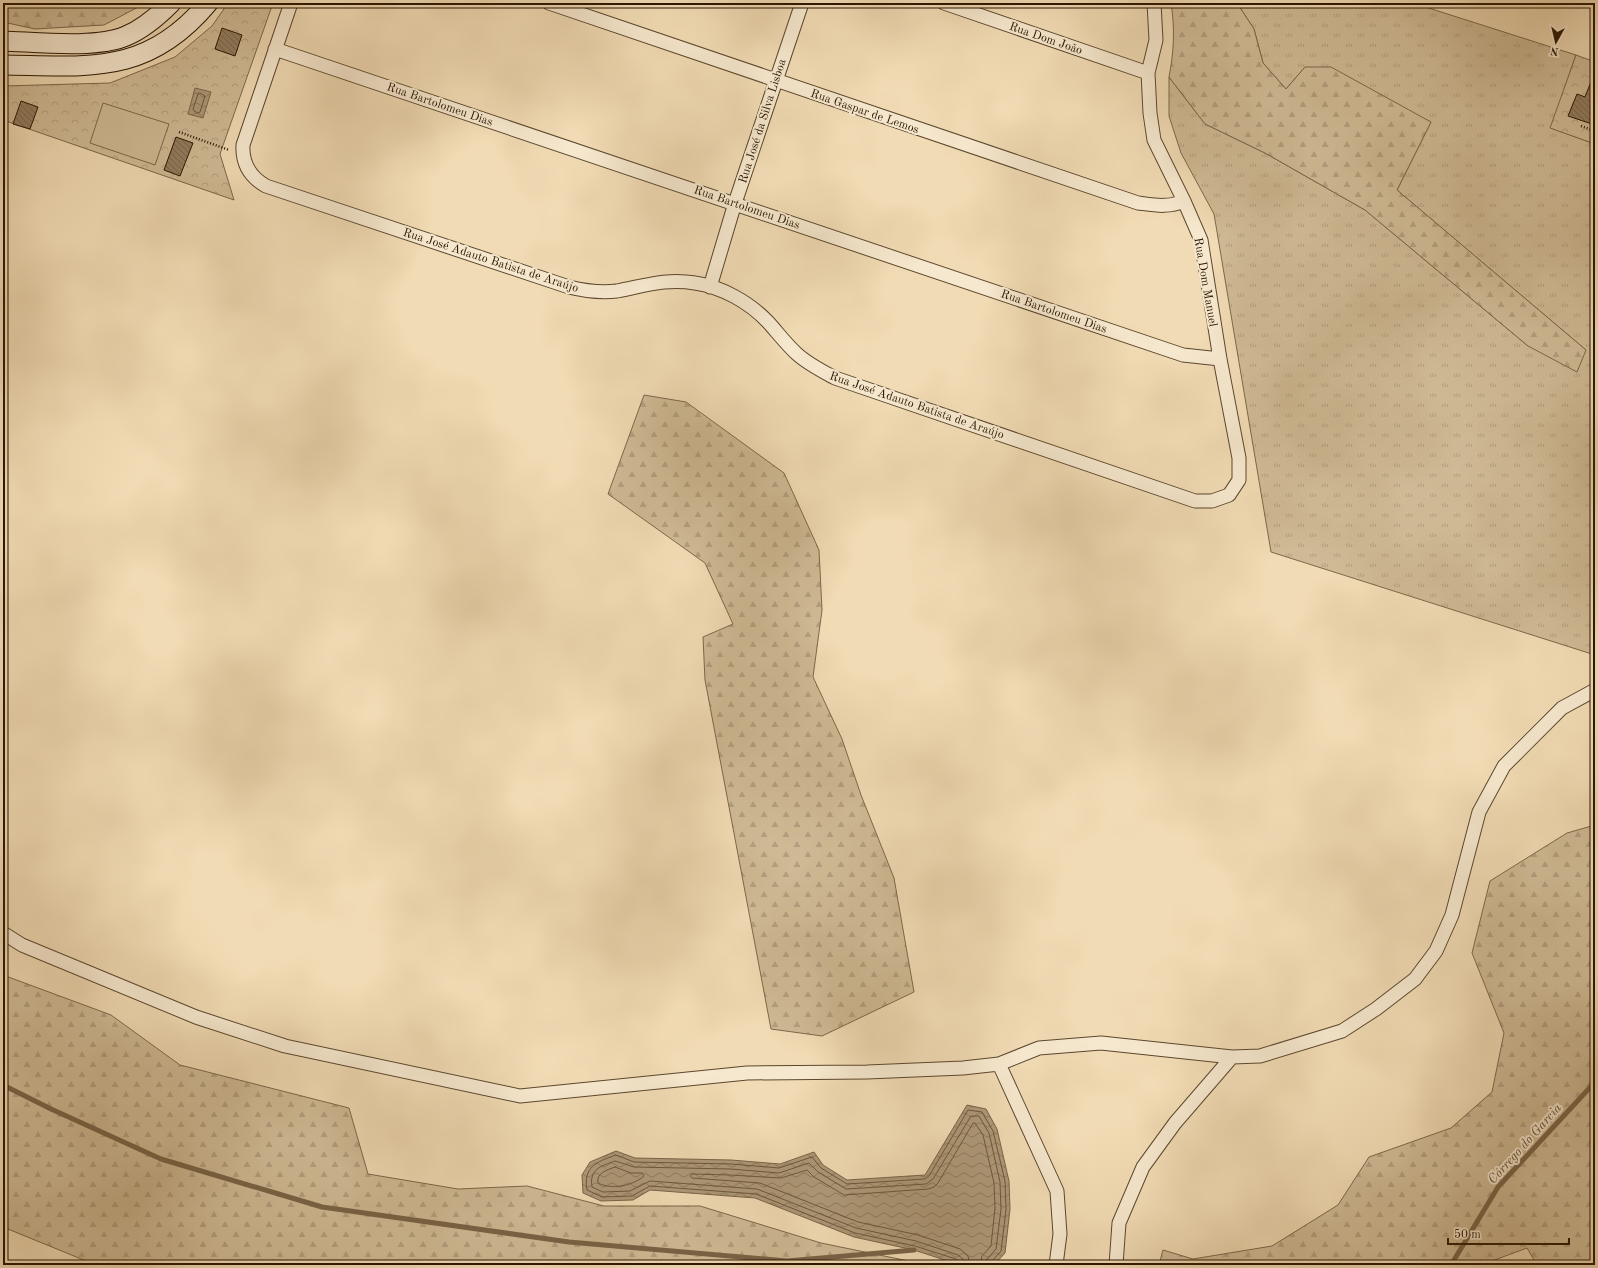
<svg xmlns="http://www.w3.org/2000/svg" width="1598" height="1268" font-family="'Old Standard TT',serif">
<defs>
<pattern id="grass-tufts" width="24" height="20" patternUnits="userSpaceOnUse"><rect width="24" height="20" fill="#cfba95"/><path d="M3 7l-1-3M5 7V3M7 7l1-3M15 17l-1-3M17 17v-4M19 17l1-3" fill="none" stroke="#b29f7f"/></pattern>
<pattern id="forest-firs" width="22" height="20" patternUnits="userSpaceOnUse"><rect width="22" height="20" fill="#cfba95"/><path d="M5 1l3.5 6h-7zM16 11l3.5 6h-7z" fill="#b29f7f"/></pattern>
<pattern id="park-crowns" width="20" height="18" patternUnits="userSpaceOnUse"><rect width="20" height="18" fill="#cfba95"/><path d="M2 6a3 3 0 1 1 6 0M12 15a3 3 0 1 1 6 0" fill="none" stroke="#b29f7f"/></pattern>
<pattern id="water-waves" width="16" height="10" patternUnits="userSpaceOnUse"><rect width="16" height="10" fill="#ad9877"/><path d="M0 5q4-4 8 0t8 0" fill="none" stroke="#8d7b5f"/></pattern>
<pattern id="building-back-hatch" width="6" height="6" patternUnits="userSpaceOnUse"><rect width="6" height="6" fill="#917c5e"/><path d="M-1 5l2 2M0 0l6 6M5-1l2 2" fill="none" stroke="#77654b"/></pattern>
</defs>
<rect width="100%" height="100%" fill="#f1dbb4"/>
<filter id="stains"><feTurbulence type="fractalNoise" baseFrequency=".005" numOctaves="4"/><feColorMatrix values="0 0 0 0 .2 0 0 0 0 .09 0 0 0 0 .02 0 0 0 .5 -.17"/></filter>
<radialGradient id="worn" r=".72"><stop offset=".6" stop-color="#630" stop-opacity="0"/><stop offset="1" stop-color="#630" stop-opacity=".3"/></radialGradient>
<!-- grass -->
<path fill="url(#grass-tufts)" stroke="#7c684a" d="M 1237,3 L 1413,3 L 1576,55 L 1551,128 L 1595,144 L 1595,655 L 1271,552 L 1214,214 L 1181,153 L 1169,116 L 1169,77 L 1205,124 L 1265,153 L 1365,210 L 1528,346 L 1586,350 L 1397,190 L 1431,122 L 1305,67 L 1286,89 L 1263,63 L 1254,29 Z"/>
<!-- forest -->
<path fill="url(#forest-firs)" stroke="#7c684a" d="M 3,3 L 146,3 L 104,25 L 35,29 L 3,22 Z
M 1171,3 L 1237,3 L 1254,29 L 1263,63 L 1286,89 L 1305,67 L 1331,67 L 1431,122 L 1397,190 L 1586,350 L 1577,372 L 1528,346 L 1365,210 L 1265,153 L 1205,124 L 1169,77 C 1174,51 1175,29 1171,3 Z
M 644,395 L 686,402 L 784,473 L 819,550 L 822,610 L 813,677 L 842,739 L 861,795 L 894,878 L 914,992 L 822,1036 L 771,1029 L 705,680 L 703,637 L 733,624 L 705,563 L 608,494 Z
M 1595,825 L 1595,1265 L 1537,1265 L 1527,1248 L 1481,1265 L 1159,1265 L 1163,1250 L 1193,1259 L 1272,1246 L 1338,1205 L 1369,1157 L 1451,1128 L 1492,1092 L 1504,1033 L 1472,953 L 1490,881 L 1567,833 Z
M 3,975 L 111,1015 L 180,1065 L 349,1108 L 368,1174 L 458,1189 L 527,1186 L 604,1206 L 700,1206 L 821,1243 L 928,1265 L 96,1265 L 3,1227 Z"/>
<!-- park -->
<path fill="url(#park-crowns)" stroke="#7c684a" d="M 228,3 L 273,3 L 220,154 L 234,200 L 3,120 L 3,86 L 110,83 L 175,57 L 212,26 Z
M 1576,55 L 1595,62 L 1595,144 L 1550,128 Z"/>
<!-- garden -->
<path fill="#cfba95" stroke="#7c684a" d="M 103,103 L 169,124 L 155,165 L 90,143 Z"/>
<!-- water -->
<path fill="url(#water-waves)" stroke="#796447" d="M 195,88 L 211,92 L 203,118 L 188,114 Z
M 967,1105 L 986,1109 L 997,1129 L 1009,1181 L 1010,1209 L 1005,1253 L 994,1265 L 960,1265 L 914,1250 L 854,1237 L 755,1198 L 650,1190 L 633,1200 L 601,1201 L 583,1193 L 582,1175 L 590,1162 L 616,1151 L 635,1158 L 731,1160 L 780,1164 L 814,1152 L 823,1165 L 847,1180 L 925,1175 Z"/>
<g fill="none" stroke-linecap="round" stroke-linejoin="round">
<!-- shore -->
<path stroke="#6c573c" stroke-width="1" d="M 200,93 L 205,96 L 200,112 L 198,113 L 194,111 L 193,109 L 198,94 Z
M 615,1167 L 631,1173 L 642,1173 L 644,1176 C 632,1186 612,1190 598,1183 C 596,1173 607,1170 615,1167 Z
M 959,1265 L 958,1261 L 956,1259 L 915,1246 L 855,1233 L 756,1194 L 650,1186 L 632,1196 L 602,1197 L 587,1190 C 583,1167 596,1162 616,1155 L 634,1162 L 731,1164 L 779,1168 L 812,1157 L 821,1168 L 847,1184 L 925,1179 L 929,1176 L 968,1110 L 982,1112 L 993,1131 L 1005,1181 L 1006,1209 L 1001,1251 L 992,1261 L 991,1265
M 964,1265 L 963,1259 L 958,1255 L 916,1241 L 856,1228 L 757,1189 L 650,1181 L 630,1191 L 603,1192 L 592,1187 C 589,1169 601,1166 615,1161 L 634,1167 L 730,1169 L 779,1173 L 809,1163 L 818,1172 L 846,1189 L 926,1184 L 933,1179 L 971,1116 L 979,1116 L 989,1133 L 1000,1182 L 1001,1209 L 996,1249 L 987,1259 L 986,1265
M 970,1265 L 968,1256 L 960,1249 L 918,1235 L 858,1222 L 760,1183 L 692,1178 L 690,1176 L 692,1174 L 730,1175 L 781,1178 L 807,1170 L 814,1177 L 844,1195 L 928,1189 L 934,1187 L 938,1183 L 973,1123 L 975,1123 L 983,1135 L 994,1183 L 995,1208 L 991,1246 L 982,1256 L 980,1265"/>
<!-- stream -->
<path stroke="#796447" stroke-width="5" d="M 3,1085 L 51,1109 L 161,1159 L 322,1207 L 569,1242 L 787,1261 L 914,1250
M 1451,1265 L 1498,1187 L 1595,1082"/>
</g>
<!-- building -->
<path fill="url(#building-back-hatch)" stroke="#2a1600" d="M 222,28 L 242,35 L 235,56 L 215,49 Z
M 1594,74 L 1595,74 L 1595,125 L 1568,116 L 1577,94 L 1585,97 Z
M 21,101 L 38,107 L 30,129 L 13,124 Z
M 176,137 L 193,143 L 180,176 L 164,170 Z"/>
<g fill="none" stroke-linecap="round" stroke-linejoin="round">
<defs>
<path id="street" d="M 291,3 L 243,145 C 242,163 250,177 266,186 L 569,287 C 585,291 600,293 617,291 C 644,286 666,278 695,283 C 722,287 749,302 768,322 C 778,333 786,344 797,354 C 808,364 822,371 835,378 L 1195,501 L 1212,501 L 1229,495 L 1239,480 L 1239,458 L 1220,359 L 1201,240 L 1184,201 L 1154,140 L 1150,113 L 1148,73 L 1156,40 L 1154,3
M 549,3 L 1138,203 C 1154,205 1168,208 1184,201
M 944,3 L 1148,73
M 275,49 L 1183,355 L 1220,359
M 710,287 L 735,203 L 802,3
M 3,933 L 22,945 L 196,1017 L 285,1046 L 520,1096 L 747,1073 L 867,1072 L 963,1068 L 999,1064 L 1039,1048 L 1101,1043 L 1232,1057 L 1260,1056 L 1342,1031 L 1376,1009 L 1415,979 L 1436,951 L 1452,915 L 1479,812 L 1504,766 L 1562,708 L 1595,690
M 999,1064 L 1057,1191 L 1060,1234 L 1056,1265
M 1116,1265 L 1119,1223 L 1143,1167 L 1175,1123 L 1232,1057"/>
<path id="secondary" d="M 3,41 C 36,42 96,49 126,36 C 143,29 158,16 171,3
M 3,65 C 89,66 147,76 208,3"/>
</defs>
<!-- street casing -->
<use href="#street" stroke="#5c472d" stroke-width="15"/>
<!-- secondary casing -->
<use href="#secondary" stroke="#2a1600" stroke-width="21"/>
<!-- path -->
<path stroke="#2a1600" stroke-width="2.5" stroke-dasharray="1 2" stroke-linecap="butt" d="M 1581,126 L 1595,131
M 179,132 L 229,150"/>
<!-- street -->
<use href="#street" stroke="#f6e8ce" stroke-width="13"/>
<!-- secondary -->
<use href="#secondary" stroke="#f6e8ce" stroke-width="19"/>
</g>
<g text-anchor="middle" stroke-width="4" stroke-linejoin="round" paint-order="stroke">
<!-- street labels -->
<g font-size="12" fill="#2a1600" stroke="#f6e8ce">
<text transform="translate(1046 38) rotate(19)" y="4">Rua Dom João</text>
<text transform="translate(440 104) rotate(19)" y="4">Rua Bartolomeu Dias</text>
<text transform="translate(865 111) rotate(19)" y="4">Rua Gaspar de Lemos</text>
<text transform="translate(762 121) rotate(-72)" y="4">Rua José da Silva Lisboa</text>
<text transform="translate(747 207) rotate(19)" y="4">Rua Bartolomeu Dias</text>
<text transform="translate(491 260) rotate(18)" y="4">Rua José Adauto Batista de Araújo</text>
<text transform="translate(1206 282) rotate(80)" y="4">Rua Dom Manuel</text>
<text transform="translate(1054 311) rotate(19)" y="4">Rua Bartolomeu Dias</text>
<text transform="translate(917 405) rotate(19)" y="4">Rua José Adauto Batista de Araújo</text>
</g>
<!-- water labels -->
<g font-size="13" font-style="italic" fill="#5e4a30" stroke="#f6e8ce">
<text transform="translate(1524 1143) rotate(-48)" y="5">Córrego do Garcia</text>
</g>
</g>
<!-- margin -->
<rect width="1598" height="1268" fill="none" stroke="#f1dbb4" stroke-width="16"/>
<rect x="4" y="4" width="1590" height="1260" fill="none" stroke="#2a1600" stroke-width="2"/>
<rect x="8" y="8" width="1582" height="1252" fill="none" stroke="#2a1600"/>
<!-- north arrow -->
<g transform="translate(1556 42) rotate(188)" stroke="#f6e8ce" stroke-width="3" paint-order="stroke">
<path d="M0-3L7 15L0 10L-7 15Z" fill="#2a1600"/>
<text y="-6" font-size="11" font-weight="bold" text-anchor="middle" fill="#2a1600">N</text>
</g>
<!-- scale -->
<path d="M1448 1238v6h121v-6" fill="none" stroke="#2a1600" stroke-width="2"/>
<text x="1454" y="1238" font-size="12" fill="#2a1600" stroke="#f6e8ce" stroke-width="3" paint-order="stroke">50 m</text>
<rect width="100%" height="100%" filter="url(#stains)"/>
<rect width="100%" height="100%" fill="url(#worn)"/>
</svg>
